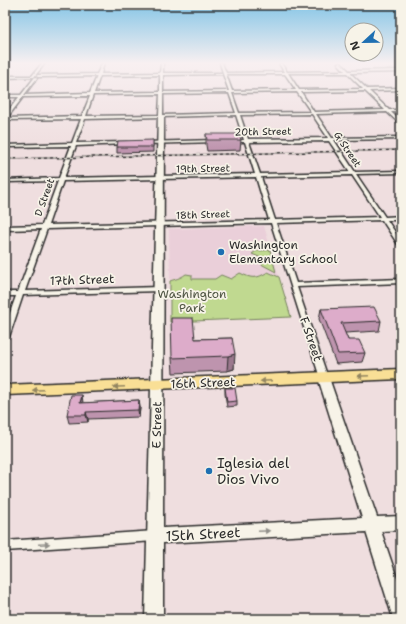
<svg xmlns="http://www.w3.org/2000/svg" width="406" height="624" font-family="'Shantell Sans',sans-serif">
<rect width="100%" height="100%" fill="#efdedf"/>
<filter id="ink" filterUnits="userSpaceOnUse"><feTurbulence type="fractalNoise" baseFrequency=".025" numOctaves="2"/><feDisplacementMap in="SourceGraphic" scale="8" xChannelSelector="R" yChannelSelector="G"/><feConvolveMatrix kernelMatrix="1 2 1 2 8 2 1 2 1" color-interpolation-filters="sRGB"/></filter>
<g filter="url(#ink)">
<!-- built -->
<path fill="#eacfd9" d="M 264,226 L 279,277 L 170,281 L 169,229 Z"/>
<!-- green -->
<path fill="#c0d990" stroke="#76825e" d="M 270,250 L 276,272 L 261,264 L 266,260 L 252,254 L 256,251 Z
M 268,272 L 279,277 L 291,317 L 170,322 L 170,281 C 175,279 179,279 186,274 L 192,275 L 192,279 L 215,279 L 221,275 L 231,279 L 240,273 C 252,279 256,279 268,272 Z"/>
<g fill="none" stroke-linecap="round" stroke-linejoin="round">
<defs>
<path id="street" d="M 42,63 L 45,63 L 34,77 L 5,78 L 5,76 L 32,76 Z
M 102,63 L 104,63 L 101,74 L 160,73 L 161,63 L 163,63 L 163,73 L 223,73 L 220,63 L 222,63 L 226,73 L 284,72 L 279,63 L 281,63 L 287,72 L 345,71 L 338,63 L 341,63 L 349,71 L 401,70 L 401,72 L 350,73 L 367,89 L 401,88 L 401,90 L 369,91 L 389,110 L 401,110 L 401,112 L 391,112 L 401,122 L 401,125 L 387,112 L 316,114 L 332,138 L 401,137 L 401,139 L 334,140 L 355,172 L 401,171 L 401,173 L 356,174 L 385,217 L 401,216 L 401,220 L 387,220 L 401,241 L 401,247 L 399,246 L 382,220 L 276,223 L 296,283 L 401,279 L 401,283 L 297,287 L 328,378 L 327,380 L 321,380 L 320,378 L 271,223 L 47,229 L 25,291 L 159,287 L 162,289 L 159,291 L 23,295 L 9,337 L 5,339 L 5,327 L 16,296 L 5,296 L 5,292 L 18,292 L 41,229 L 5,230 L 5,226 L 42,225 L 58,181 L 5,182 L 5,180 L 59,178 L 71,146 L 5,147 L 5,145 L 72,143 L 81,119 L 5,120 L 5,115 L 19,97 L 5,97 L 5,95 L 21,95 L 35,77 L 37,78 L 24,95 L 90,93 L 97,76 L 38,77 L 36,76 L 38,75 L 97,74 ZM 288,73 L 347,73 L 363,89 L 299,90 ZM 223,74 L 229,91 L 163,92 L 163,75 ZM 226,74 L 285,74 L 296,90 L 232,91 ZM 160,75 L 160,92 L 94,93 L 100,76 ZM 365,91 L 385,110 L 314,112 L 301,92 ZM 297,92 L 311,112 L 239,113 L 232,93 ZM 229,93 L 236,113 L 163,115 L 163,94 ZM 160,94 L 159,115 L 86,116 L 93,95 ZM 90,96 L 82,116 L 7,118 L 23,97 ZM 312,114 L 328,138 L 248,139 L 240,115 ZM 236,115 L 244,140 L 231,140 L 229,141 L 231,142 L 245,142 L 255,174 L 64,178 L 76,146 L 127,144 L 129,143 L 127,142 L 76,143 L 85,119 ZM 329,141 L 350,172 L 260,174 L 249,142 ZM 352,175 L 380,217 L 275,220 L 261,177 ZM 256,177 L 269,220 L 48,225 L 63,181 Z
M 215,140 L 217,141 L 216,142 L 145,144 L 143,143 L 145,142 Z
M 155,531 L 159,532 L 160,536 L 159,540 L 155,541 L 5,551 L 5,541 Z"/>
<path id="secondary" d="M 397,63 L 401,63 L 401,66 Z
M 161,114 L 164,116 L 163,528 L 362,518 L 318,378 L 320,375 L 328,375 L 377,517 L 401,516 L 401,530 L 381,531 L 401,590 L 401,619 L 394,619 L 392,615 L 366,532 L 163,543 L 163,619 L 145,619 L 158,116 Z"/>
<path id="primary" d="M 401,369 L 401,379 L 5,395 L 5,385 Z"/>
</defs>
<!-- street casing -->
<use href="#street" stroke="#2b2b2b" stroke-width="3"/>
<!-- secondary casing -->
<use href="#secondary" stroke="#2b2b2b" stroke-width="3"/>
<!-- primary casing -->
<use href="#primary" stroke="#2b2b2b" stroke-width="3"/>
<!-- street -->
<use href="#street" fill="#f7f3e8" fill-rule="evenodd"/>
<!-- secondary -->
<use href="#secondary" fill="#f7f3e8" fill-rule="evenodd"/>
<!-- primary -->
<use href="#primary" fill="#f9df96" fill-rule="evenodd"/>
<defs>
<path id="rail" d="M 5,159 L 401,150"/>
</defs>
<!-- rail casing -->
<use href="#rail" stroke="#2b2b2b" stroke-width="1.5"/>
<!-- rail -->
<use href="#rail" stroke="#f7f3e8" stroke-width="1" stroke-dasharray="3" stroke-linecap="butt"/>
</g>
<!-- wall -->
<path fill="#be94ae" stroke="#2b2b2b" d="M 206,134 L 241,140 L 240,150 L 207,151 L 206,145 Z
M 153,140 L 153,152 L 117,153 L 117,147 Z
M 321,309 L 381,321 L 379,331 L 345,333 L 348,340 L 365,353 L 362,362 L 336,364 L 319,319 Z
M 232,338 L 234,369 L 227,371 L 173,373 L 172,358 L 195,339 Z
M 225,388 L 237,401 L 237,406 L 227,407 L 225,394 Z
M 139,400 L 140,408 L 139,417 L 88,419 L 88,422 L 69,423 L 67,415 L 83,403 Z"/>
<!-- shaded-wall -->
<path fill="#9b788d" stroke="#2b2b2b" d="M 235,354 L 234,369 L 227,371 L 228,356 Z
M 82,395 L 83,403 L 80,403 Z
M 139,400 L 140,408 L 139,417 L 138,410 Z
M 86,412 L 88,419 L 88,422 L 86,415 Z"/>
<!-- building -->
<path fill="#ddacca" stroke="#2b2b2b" d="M 206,134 L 239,134 L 241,140 L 207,140 Z
M 153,140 L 153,147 L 117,147 L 118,141 Z
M 374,307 L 381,321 L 341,323 L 348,340 L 359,340 L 365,353 L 338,354 L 321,309 Z
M 171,318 L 193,318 L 195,339 L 232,338 L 235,354 L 228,356 L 172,358 Z
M 225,388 L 235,388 L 237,401 L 227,402 Z
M 71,395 L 82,395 L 80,403 L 139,400 L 138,410 L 86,412 L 86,415 L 67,415 Z"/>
<!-- one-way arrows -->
<defs><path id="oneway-solid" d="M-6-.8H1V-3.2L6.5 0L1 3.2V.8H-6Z"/></defs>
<g fill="#928560">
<use href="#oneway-solid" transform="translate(363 376) rotate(177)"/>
<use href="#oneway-solid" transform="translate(266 381) rotate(177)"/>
<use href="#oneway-solid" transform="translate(119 387) rotate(178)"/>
<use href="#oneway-solid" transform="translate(38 390) rotate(178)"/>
</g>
<g fill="#918f8a">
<use href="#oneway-solid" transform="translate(264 531) rotate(-3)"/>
<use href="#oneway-solid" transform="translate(44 544) rotate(-3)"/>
</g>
</g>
<!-- sky -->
<linearGradient id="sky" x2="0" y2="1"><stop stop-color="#82c4e6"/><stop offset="0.42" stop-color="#f8f0f1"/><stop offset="1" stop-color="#f8f0f1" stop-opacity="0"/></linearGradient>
<rect width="406" height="150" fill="url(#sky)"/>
<!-- markers -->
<g fill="#1f6fb2" stroke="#f7f3e8" stroke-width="1.5">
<circle cx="221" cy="252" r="4"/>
<circle cx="209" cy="471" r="4"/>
</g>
<g text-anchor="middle" stroke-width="3.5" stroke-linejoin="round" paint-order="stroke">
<!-- far-street labels -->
<g font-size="10" fill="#2b2b2b" stroke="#f7f3e8">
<text transform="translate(263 131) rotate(-1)" y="4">20th Street</text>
<text transform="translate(348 149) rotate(56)" y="4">G Street</text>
<text transform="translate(203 168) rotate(-1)" y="4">19th Street</text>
<text transform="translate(44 197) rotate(-70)" y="4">D Street</text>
<text transform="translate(203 214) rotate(-2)" y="4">18th Street</text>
</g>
<!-- poi labels -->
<g font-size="12" fill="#2b2b2b" stroke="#f7f3e8" text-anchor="start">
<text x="229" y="249">Washington<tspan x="229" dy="14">Elementary School</tspan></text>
</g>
<!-- street labels -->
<g font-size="12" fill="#2b2b2b" stroke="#f7f3e8">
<text transform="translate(82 280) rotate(-2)" y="4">17th Street</text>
<text transform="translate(311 339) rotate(71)" y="4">F Street</text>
<text transform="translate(203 383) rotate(-2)" y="4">16th Street</text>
<text transform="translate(157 425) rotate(-89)" y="4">E Street</text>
</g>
<!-- park labels -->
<g font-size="12" fill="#505644" stroke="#f7f3e8">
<text x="192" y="298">Washington<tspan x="192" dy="14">Park</tspan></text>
</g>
<!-- near-poi labels -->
<g font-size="14" fill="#2b2b2b" stroke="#f7f3e8" text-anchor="start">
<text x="217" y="468">Iglesia del<tspan x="217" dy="16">Dios Vivo</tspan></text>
</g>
<!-- near-street labels -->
<g font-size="14" fill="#2b2b2b" stroke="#f7f3e8">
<text transform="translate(203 534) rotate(-3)" y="5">15th Street</text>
</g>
</g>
<!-- margin -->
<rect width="406" height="624" fill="none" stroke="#f7f3e8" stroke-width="20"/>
<rect x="10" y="10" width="386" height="604" fill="none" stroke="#2b2b2b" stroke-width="1.5" filter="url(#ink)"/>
<!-- north arrow -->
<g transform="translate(364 42) rotate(248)"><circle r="19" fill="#f7f3e8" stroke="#a5a39c"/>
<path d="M0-3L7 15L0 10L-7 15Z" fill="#1f6fb2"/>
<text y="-6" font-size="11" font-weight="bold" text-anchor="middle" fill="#2b2b2b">N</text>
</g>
</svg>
